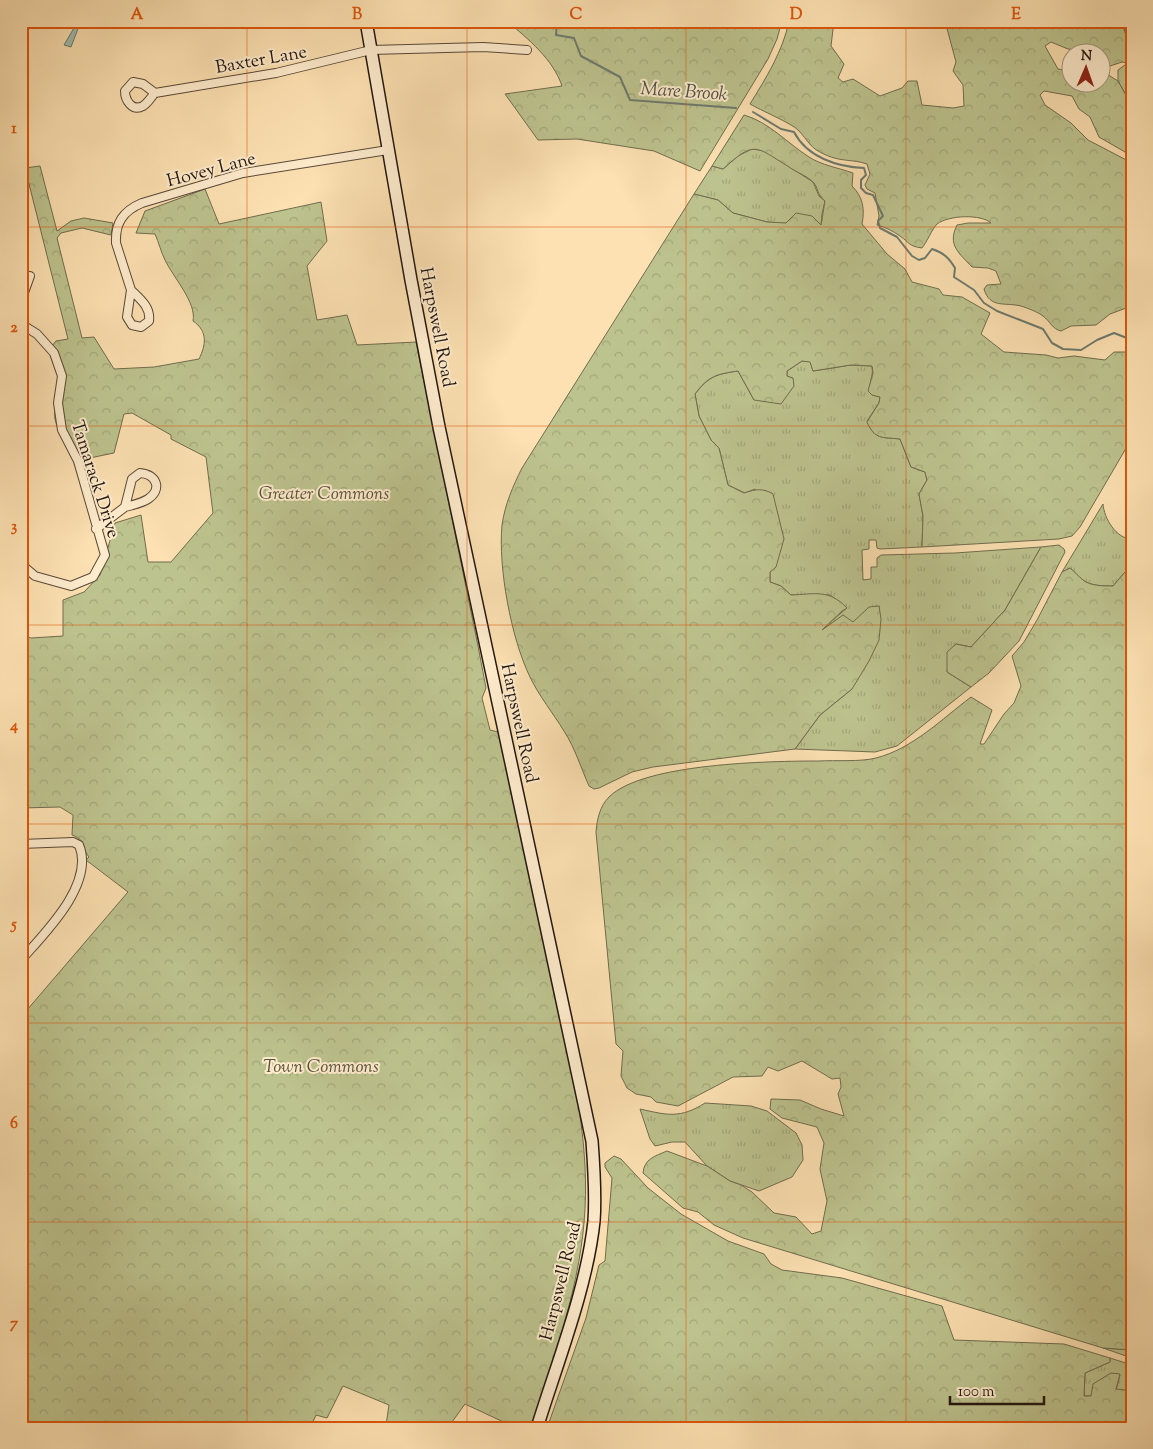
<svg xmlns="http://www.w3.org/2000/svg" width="1153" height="1449" font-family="'Sorts Mill Goudy',serif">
<defs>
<pattern id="grass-tufts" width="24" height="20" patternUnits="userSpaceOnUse" patternTransform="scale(1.25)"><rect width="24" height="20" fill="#bdc38e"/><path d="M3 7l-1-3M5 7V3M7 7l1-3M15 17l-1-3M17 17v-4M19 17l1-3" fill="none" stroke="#a2a779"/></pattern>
<pattern id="forest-crowns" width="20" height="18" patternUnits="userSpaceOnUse" patternTransform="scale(1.25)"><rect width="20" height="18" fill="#bdc38e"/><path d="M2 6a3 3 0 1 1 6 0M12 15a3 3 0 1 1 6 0" fill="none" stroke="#a2a779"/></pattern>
</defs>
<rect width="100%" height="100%" fill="#fde1b2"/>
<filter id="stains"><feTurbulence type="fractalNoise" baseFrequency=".004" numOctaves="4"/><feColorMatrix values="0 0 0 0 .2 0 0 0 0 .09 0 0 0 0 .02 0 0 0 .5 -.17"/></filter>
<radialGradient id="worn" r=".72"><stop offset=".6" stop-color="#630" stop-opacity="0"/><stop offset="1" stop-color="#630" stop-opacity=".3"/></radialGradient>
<!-- grass -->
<path fill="url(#grass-tufts)" stroke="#706c4e" d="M 1121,21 L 1132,21 L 1132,43 L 1127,38 Z
M 1132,60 L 1132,106 L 1118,81 L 1118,70 Z
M 752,149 L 765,151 L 813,182 L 819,196 L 825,201 L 822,214 L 821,226 L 767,222 L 733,213 L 718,200 L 694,194 L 712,166 L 723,169 L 738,156 Z
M 802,361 L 810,361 L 813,371 L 851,365 L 872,366 C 874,379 867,381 872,395 L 880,397 L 879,403 L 867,421 C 875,440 882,437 900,439 L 911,467 L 925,472 L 927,480 L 919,494 L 923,516 L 922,547 L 880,549 L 877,548 L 876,540 L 869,540 L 869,549 L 862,550 L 863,580 L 871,579 L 871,567 L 877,567 L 877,558 L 881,555 L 955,553 L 1041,547 L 1005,610 L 971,647 L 956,644 L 947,672 L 971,687 L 897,746 L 875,752 L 795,749 L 820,715 L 852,689 L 869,607 L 853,623 L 843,616 L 821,630 L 847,608 L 830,595 L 791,595 L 781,586 L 770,582 L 770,572 L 755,489 L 745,493 L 728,485 L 719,448 L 711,440 L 699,416 L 695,394 C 709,376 717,374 738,371 L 754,400 L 787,376 L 787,371 Z
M 1103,504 C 1104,518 1116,539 1132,539 L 1132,564 L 1113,586 C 1104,586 1090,586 1083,580 C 1078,577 1075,572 1070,568 L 1062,572 Z
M 705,1103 L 751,1106 L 767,1111 L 796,1133 L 802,1145 L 803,1160 L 792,1177 L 759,1191 L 730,1181 L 707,1166 L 685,1142 L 672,1142 L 655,1146 L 650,1139 L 640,1109 C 667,1115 680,1119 705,1103 Z
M 1103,1348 L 1132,1350 L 1132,1358 Z
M 1110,1358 L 1132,1365 L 1132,1428 L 1125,1428 L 1130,1399 L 1116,1390 L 1120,1375 L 1091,1396 L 1084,1396 L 1085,1373 L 1110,1362 Z"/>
<!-- forest -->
<path fill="url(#forest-crowns)" stroke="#706c4e" d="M 507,21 L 782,21 L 777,39 L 768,59 L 700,171 L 654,151 L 577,139 L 538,140 L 505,94 L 562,86 C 553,59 528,39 507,21 Z
M 789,21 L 834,21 L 831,46 L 844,64 L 838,78 L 843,82 L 853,79 L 880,96 L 902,88 L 908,81 L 917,81 L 922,105 L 953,108 L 964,106 L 963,85 L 953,71 L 956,62 L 945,21 L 1121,21 L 1127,38 L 1132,43 L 1132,60 L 1129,63 L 1122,62 L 1110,66 L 1101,61 L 1100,52 L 1068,49 L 1051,42 L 1045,46 L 1058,69 L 1070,71 L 1070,82 L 1100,82 L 1101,73 L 1105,73 L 1118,81 L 1132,106 L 1132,156 L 1099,137 L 1090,117 L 1079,109 L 1072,96 L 1044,91 L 1040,95 L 1045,105 L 1071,123 L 1088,140 L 1132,163 L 1132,308 L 1129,307 L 1110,314 L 1096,325 L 1071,326 L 1061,331 C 1052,329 1050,321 1043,316 C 1038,312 1027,308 1021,306 C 1005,302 990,309 984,289 L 987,285 L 1001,284 L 996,271 L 988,268 L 972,267 C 959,253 947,245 957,225 L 968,223 L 991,223 C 981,214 949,215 937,224 C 932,229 927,242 922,248 C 908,246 910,243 900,236 C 893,231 885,227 877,225 L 879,216 L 875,193 L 867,189 L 865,185 L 870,174 L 867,164 C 853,159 841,162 826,155 C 809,148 809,141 798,130 C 791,123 760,110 750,104 C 766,78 783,51 789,21 Z
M 744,115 C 769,122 787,143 809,157 C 821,165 839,168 853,173 L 852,186 C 863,197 865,209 862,224 L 887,254 L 905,269 L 912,282 L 939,289 L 943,295 L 962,297 L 990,313 L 981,334 L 1004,352 L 1046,355 L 1058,358 L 1074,356 L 1105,360 L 1114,352 L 1128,352 L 1132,355 L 1132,438 L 1080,527 L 1072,536 L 1059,539 L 922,547 L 923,516 L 919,494 L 927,480 L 925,472 L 911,467 L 900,439 C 882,437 875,440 867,422 L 879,403 L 880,397 L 872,395 L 868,391 L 873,373 L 872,366 L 851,365 L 813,371 L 810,362 L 802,361 L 787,371 L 787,376 L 793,378 L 794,386 L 781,404 L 754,400 L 738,371 C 717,374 708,376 695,394 L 699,416 L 711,440 L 719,448 L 728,485 L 744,493 C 756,489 763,488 773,494 L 784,539 L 776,567 L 770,572 L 770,582 L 781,586 L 791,595 C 815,594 829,589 847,608 L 842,611 L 822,630 L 843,615 L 853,622 L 869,607 L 879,606 L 881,619 L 879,640 L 869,661 L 852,689 L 820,715 L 795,749 L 653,767 L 632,772 L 599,788 L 594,789 L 589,786 C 581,768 575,748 564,731 C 553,713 539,696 530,677 C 511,638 498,567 502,525 C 505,504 513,486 522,468 L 694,194 L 718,200 L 733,213 L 767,222 L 786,223 L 796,213 L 812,216 L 821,225 L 825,201 C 816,194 819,188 813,182 C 807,176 796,172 789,167 C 755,146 755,140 723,169 L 712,166 Z
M 40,166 L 57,231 L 71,221 L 84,218 L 113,223 L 111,235 L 82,228 L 61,233 L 57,238 L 82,338 L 94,337 L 114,369 L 154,367 L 199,359 C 206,345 208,331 193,321 C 197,303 173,277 165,260 C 161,252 159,243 155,234 L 136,233 L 145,211 L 205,189 L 219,224 L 321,202 L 327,241 L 307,266 L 317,320 L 347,315 L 357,345 L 416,342 L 478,646 L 486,688 L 482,698 L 490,730 L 498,732 C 518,821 539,909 557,998 C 573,1073 591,1146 584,1223 C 578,1293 552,1361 532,1428 L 510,1428 L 510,1425 L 465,1404 L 452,1422 L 455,1428 L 381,1428 L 386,1425 L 389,1405 L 343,1386 L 327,1418 L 316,1415 L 310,1428 L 21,1428 L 21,1017 L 128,892 L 86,860 L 89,857 C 80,846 89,842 72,835 L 73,815 L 60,807 L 21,808 L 21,635 L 31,638 L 63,636 L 63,600 L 84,592 L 100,575 L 115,523 L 141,515 L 148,562 L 171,562 L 213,513 L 206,457 L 171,439 L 171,435 L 132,413 L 124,414 L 114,453 L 75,461 C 68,448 58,434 55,419 C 53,405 60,393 60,380 C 60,369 54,359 48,351 L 56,341 L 68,339 L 25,168 Z
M 1059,545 L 1064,549 L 1065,552 L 1019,641 L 989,673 L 971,687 L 947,672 L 947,652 L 956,644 L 971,647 L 1005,610 L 1041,547 Z
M 1132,564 L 1132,1350 L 1103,1348 L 743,1238 L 714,1225 L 698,1212 L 683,1208 L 643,1173 C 644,1159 655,1156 667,1151 L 707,1166 L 730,1181 L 741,1185 L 752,1192 L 774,1213 L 796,1217 L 812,1234 L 821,1231 L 827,1201 L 820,1169 L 824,1143 L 817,1127 L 782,1118 L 770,1109 L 771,1099 L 800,1100 L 821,1109 L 844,1116 L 838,1094 L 841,1087 L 840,1078 L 832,1079 L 802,1061 L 778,1071 L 768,1067 L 762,1076 L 733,1077 L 678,1106 L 656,1102 L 651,1097 L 636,1094 L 627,1088 L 621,1076 L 623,1051 L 616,1044 L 596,832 C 597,819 600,806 609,797 C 643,763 771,761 819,761 C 835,760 861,762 876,758 C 912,749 942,719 971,697 L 992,710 L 980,744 L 984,744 L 1004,714 L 1014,703 L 1021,686 L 1012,656 L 1024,642 L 1037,620 L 1062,572 L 1070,568 C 1075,572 1078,576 1083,580 C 1090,586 1104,586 1113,586 Z
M 614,1156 L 621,1159 L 648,1188 L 681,1214 L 728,1241 L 764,1254 L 771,1264 L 782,1270 L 842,1278 L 942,1306 L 954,1340 L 1064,1344 L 1110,1358 L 1110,1362 L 1085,1373 L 1084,1396 L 1091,1396 L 1093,1384 L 1111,1373 L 1120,1374 L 1116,1389 L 1125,1390 L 1131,1399 L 1125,1428 L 547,1428 L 586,1318 L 599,1265 L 605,1261 L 612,1178 L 605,1167 L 605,1163 Z"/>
<!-- water -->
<path fill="#9fbdaf" stroke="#6d7a6f" d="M 78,21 L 81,21 L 71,47 L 64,45 Z"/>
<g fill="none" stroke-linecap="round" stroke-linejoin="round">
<!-- stream -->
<path stroke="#6d7a6f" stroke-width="2" d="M 557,21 L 556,35 L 574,38 L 581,56 L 620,77 L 630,100 L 736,108
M 753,112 L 781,129 L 794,132 C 807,157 837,167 864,168 L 866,175 L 861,180 L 861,188 L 866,193 L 873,195 L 883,216 L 878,221 L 880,228 L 897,237 L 912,256 L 919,260 L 925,258 L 932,249 C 944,253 949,258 955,268 L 954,277 L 974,290 L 984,303 L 997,311 L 1043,329 L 1052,343 L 1063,349 L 1081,350 L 1097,340 L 1114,333 L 1132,340"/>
<defs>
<path id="minor" d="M 133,82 L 143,84 L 155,93 C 151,97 148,103 143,106 C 132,112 125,100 125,91 Z
M 155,93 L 276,73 L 371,50 L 483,47 L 527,50
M 131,290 L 116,243 C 115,223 123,211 142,203 L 243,173 L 388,150
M 131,290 C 140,299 151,307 149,321 L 141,327 L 132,325 L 127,317 Z
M 21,301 L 30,276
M 21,324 L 37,334 L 54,353 L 62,376 L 58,403 L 62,430 L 78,461 L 105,555 L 93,577 L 71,586 L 35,576 L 21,564
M 96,529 L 125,507 L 132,479 L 140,473 C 156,474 163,489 148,499 C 142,503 133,505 125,507
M 21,844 L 73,842 L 79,845 C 95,884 45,933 21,960"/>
<path id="secondary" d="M 366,21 L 411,280 L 439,427 L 592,1141 C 594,1168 596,1194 594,1221 C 587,1288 557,1363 537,1428"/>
</defs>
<!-- minor casing -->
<use href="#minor" stroke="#594938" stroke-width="10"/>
<!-- secondary casing -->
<use href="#secondary" stroke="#22160f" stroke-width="14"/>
<!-- minor -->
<use href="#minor" stroke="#feeccd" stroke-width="8"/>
<!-- secondary -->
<use href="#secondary" stroke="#feeccd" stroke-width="11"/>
</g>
<!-- grid -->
<path fill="none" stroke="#de560c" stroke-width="1" stroke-opacity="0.55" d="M 247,21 L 247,1428M 467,21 L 467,1428M 686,21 L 686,1428M 906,21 L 906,1428M 21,227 L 1132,227M 21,426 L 1132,426M 21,625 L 1132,625M 21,824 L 1132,824M 21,1023 L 1132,1023M 21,1222 L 1132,1222"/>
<g text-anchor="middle" stroke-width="4" stroke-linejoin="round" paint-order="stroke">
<!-- street labels -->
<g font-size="18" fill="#22160f" stroke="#feeccd">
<text transform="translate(261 59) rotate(-10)" y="6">Baxter Lane</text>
<text transform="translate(211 169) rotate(-15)" y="6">Hovey Lane</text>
<text transform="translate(438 327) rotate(79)" y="6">Harpswell Road</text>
<text transform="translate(96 479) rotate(72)" y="6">Tamarack Drive</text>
<text transform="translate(520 723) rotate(78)" y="6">Harpswell Road</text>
<text transform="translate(560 1281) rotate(-76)" y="6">Harpswell Road</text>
</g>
<!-- park labels -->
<g font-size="18" font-style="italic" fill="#58533b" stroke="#feeccd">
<text x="324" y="499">Greater Commons</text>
<text x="321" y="1072">Town Commons</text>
</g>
<!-- water labels -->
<g font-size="19" font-style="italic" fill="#4e5047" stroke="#feeccd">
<text transform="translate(684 90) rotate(4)" y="7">Mare Brook</text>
</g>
</g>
<!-- margin -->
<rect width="1153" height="1449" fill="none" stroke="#fde1b2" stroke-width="55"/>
<!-- north arrow -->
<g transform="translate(1086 68) rotate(2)"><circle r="24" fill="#feeccd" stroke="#a69681"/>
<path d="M0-4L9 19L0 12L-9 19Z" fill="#8f2418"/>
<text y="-8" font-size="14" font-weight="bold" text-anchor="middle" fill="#22160f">N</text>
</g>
<!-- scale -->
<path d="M950 1396v8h94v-8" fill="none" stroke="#22160f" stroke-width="2.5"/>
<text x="958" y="1396" font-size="15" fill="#22160f" stroke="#feeccd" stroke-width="4" paint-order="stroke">100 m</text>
<rect x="28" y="28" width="1098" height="1394" fill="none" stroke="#de560c" stroke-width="2"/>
<g font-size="16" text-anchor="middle" font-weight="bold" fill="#de560c">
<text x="137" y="19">A</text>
<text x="357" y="19">B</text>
<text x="576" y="19">C</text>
<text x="796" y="19">D</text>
<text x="1016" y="19">E</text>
<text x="14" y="133">1</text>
<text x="14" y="332">2</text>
<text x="14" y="531">3</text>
<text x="14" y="730">4</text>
<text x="14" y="929">5</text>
<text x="14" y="1128">6</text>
<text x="14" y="1328">7</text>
</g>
<rect width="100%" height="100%" filter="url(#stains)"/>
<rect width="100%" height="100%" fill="url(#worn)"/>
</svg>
